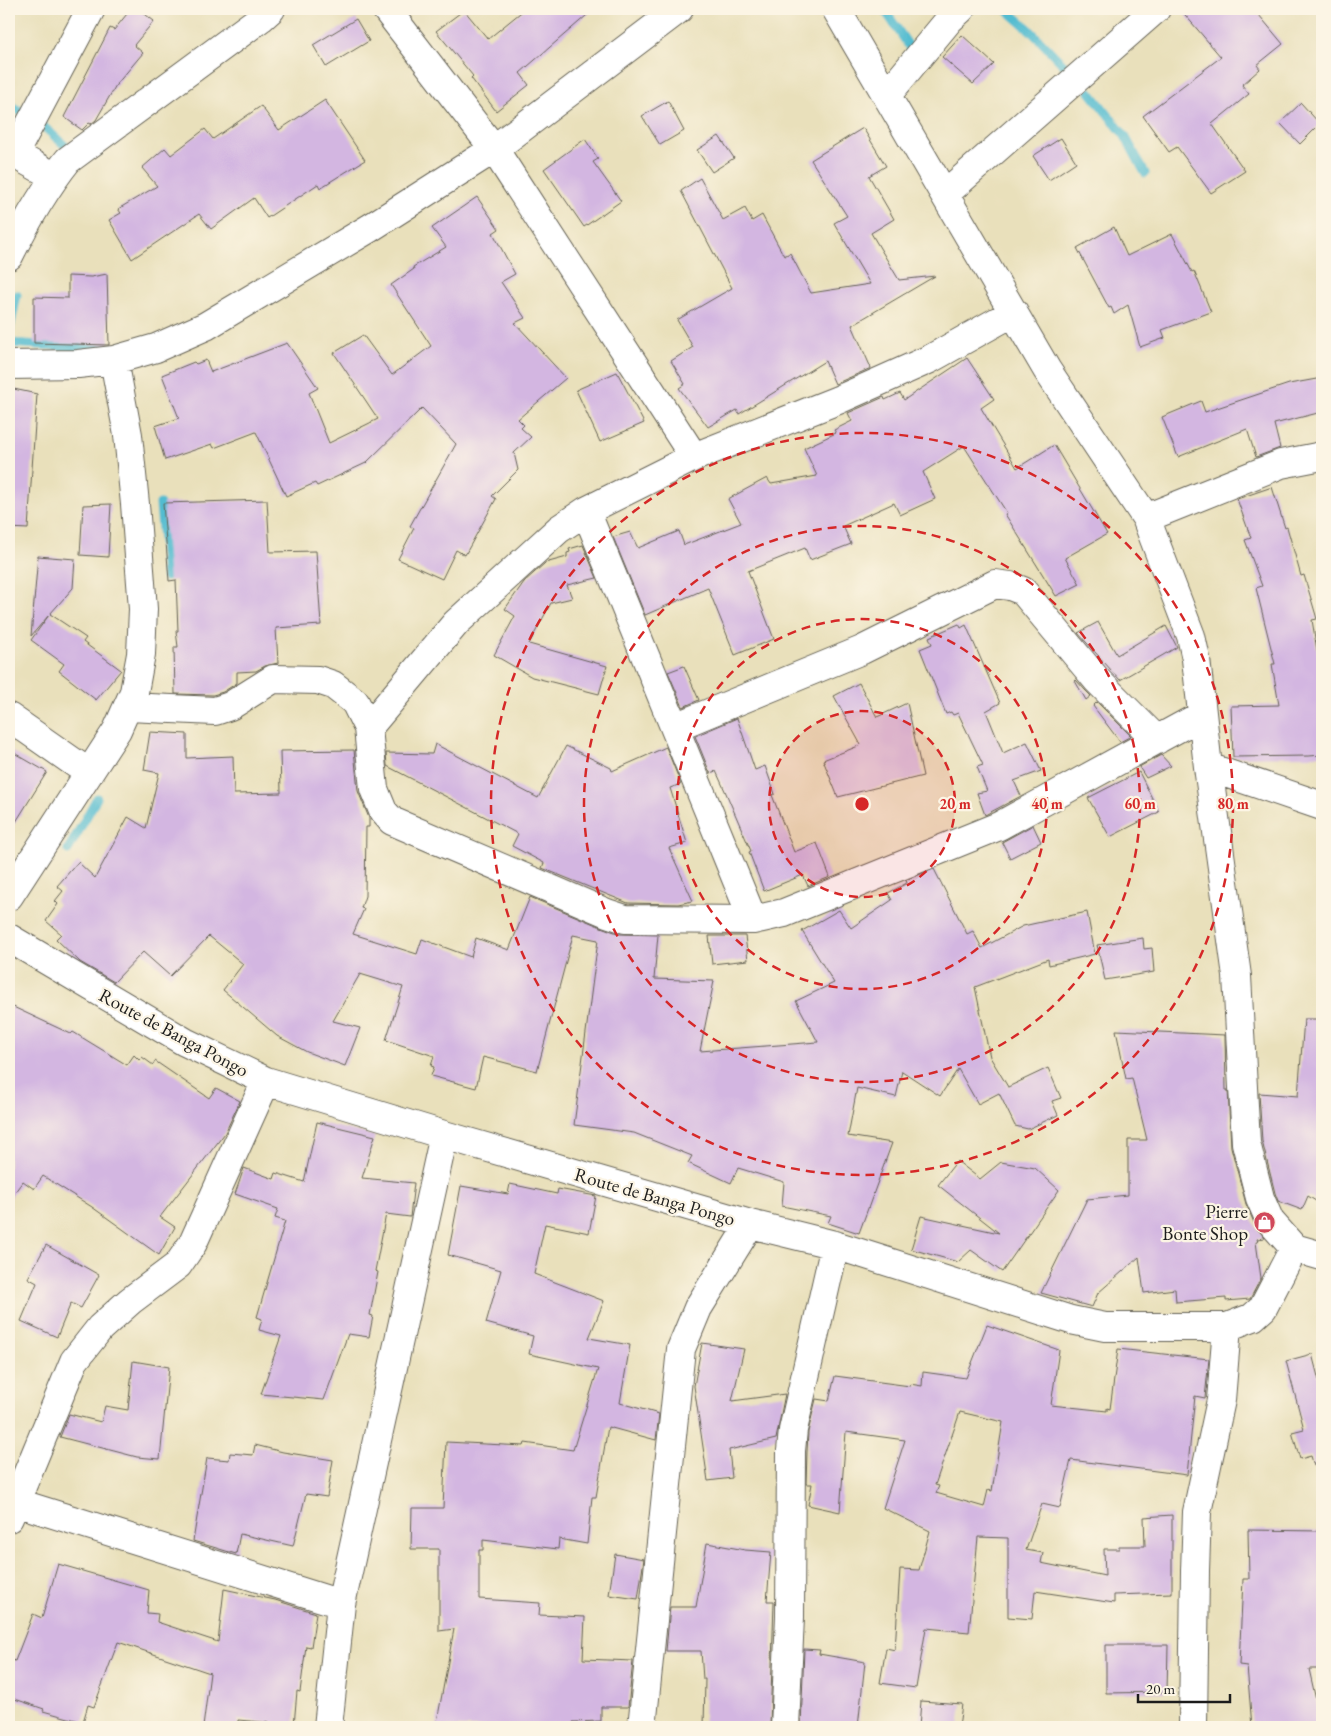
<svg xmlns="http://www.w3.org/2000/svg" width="1331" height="1736" font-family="'EB Garamond',serif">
<rect width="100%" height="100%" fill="#fcf5e5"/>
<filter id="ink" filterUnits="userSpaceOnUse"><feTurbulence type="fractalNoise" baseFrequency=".02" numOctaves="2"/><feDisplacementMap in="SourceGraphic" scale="10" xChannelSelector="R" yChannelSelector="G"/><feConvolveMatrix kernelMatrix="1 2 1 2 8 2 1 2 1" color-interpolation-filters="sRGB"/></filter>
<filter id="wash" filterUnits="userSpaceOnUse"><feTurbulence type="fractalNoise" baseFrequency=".0096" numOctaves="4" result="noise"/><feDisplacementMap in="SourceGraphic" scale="20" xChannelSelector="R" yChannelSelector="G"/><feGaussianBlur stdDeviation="1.12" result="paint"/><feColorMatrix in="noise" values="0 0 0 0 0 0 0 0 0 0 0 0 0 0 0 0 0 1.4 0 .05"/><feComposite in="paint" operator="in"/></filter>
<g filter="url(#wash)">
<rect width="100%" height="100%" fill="#e9e0bb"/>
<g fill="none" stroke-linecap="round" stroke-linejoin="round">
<!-- stream -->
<path stroke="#53bcd0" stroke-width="9" d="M 884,9 L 915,55
M 1006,9 L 1030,30 L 1075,77
M 1090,92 L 1125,136 L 1145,173
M 9,105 L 35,119 L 70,150 L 73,151
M 9,333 L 17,295
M 9,343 L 103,349
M 160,504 L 166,577
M 68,850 L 97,798"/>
</g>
<g id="blocks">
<!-- building -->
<path fill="#d3b6e1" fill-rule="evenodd" d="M 131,9 L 138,9 L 154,21 L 134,45 L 143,53 L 116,85 L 96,120 L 91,124 L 89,123 L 82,130 L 64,117 L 110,28 L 114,30 Z
M 525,9 L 594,9 L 520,73 L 529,85 L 496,111 L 471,78 L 473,76 L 436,31 L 464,10 L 488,39 Z
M 1180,9 L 1254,9 L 1283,44 L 1257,65 L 1260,69 L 1242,85 L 1249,94 L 1212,124 L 1245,171 L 1211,193 L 1177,147 L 1169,152 L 1143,116 L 1221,57 Z
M 356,19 L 369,41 L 326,67 L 313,45 Z
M 962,35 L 994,64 L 973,84 L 942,57 Z
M 325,100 L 365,160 L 320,188 L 318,184 L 267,218 L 254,198 L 211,229 L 199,214 L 132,259 L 109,220 L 121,213 L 118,209 L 157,186 L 142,168 L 165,148 L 171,155 L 205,129 L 213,139 L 261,106 L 279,130 Z
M 668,101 L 684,131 L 660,145 L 642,116 Z
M 1301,103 L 1320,124 L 1300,144 L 1280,123 Z
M 863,128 L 886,166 L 869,176 L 894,219 L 871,233 L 899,280 L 935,276 L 852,325 L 871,368 L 835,384 L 825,361 L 739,414 L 737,410 L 708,427 L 679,388 L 685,384 L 671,361 L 693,347 L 677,320 L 732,288 L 681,191 L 700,178 L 723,220 L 745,208 L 752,221 L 762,215 L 784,256 L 790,253 L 811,293 L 870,284 L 834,223 L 847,216 L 811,160 Z
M 719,136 L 734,158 L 712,172 L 697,150 Z
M 1061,138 L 1076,162 L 1049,180 L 1033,156 Z
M 585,139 L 598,159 L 593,162 L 621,201 L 584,227 L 544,169 Z
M 477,197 L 499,229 L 493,233 L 515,274 L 501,282 L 525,318 L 515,323 L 566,378 L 518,419 L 524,425 L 521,428 L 531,437 L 514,453 L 518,470 L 492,496 L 496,499 L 465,555 L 456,550 L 442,579 L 398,559 L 414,528 L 410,526 L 456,444 L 422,408 L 366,463 L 317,486 L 315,483 L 286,496 L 256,432 L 214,448 L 212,444 L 165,460 L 155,426 L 179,418 L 162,375 L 194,362 L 196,364 L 206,360 L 211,372 L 287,343 L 318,388 L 309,393 L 329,443 L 378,419 L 334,353 L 363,335 L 392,375 L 431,346 L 391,285 L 414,269 L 413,267 L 446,247 L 432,228 Z
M 1114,227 L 1127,256 L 1172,234 L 1192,272 L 1194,271 L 1211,312 L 1162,330 L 1165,338 L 1140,347 L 1128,305 L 1114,314 L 1111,307 L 1109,308 L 1077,248 Z
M 107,274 L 109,345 L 34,343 L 34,297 L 68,298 L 68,276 L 91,277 Z
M 967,358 L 994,399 L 981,408 L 1017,468 L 1054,445 L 1107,534 L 1065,558 L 1080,584 L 1056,596 L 1005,514 L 1007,513 L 964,446 L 923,472 L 935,499 L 900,515 L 894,503 L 843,526 L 851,544 L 810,560 L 805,548 L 748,571 L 774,639 L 735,655 L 708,588 L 645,615 L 613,537 L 630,532 L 638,548 L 679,531 L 684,545 L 741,523 L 728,499 L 767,478 L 771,484 L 817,476 L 804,448 L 836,433 L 834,430 L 852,421 L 848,413 L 884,397 L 885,400 L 900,393 L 904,400 Z
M 617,372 L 644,423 L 600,442 L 576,390 Z
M 1322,378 L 1322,412 L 1274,424 L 1280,448 L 1256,457 L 1247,429 L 1178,457 L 1162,417 L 1201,401 L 1205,412 L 1289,384 Z
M 9,388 L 37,394 L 28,529 L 9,528 Z
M 1272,487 L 1285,528 L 1287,527 L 1301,576 L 1304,575 L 1317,619 L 1312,620 L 1322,680 L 1322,755 L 1309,756 L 1233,757 L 1231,706 L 1279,705 L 1272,664 L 1275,664 L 1256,588 L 1262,586 L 1245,540 L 1251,538 L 1237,499 Z
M 267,500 L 270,552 L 316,551 L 321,625 L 276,628 L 278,663 L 265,666 L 256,671 L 237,672 L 237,683 L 223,692 L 213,695 L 175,694 L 174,647 L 178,647 L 176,631 L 178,631 L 176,580 L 169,581 L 163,503 Z
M 111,504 L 108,557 L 80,555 L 83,505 Z
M 583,545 L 597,578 L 567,585 L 572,598 L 551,603 L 529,644 L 607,666 L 599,694 L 532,677 L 494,655 L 515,616 L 505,609 L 524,582 L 545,563 L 567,557 L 567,553 L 570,552 L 569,549 Z
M 38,556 L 75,559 L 73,588 L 50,614 L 86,638 L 83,642 L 121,670 L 96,700 L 59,671 L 64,664 L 31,640 L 49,615 L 31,636 Z
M 1098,622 L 1117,655 L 1166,626 L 1177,647 L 1120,680 L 1078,633 Z
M 959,624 L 961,628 L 966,625 L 1000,703 L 986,711 L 1003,753 L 1027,742 L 1041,771 L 1014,781 L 1021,796 L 985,815 L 977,793 L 987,791 L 977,767 L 983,765 L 958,713 L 953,715 L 951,712 L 946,714 L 920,649 L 932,644 L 929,637 Z
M 684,666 L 699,700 L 683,707 L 668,672 Z
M 1076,680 L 1085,690 L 1091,696 L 1086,700 L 1075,681 Z
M 859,683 L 877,717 L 907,703 L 923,776 L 838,797 L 823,760 L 861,745 L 834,696 Z
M 1097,702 L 1131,736 L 1120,742 L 1093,706 Z
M 737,718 L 755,770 L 765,766 L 775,794 L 772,795 L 794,852 L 817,843 L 830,877 L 808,886 L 803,875 L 764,891 L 749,852 L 751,851 L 726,793 L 716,771 L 710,773 L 695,736 Z
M 150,732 L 187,734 L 187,758 L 233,756 L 234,794 L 281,793 L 280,751 L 354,750 L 358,791 L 369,818 L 369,827 L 366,827 L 365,896 L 361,908 L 364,909 L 353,934 L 417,954 L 422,939 L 471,957 L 476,938 L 509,950 L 530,897 L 601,927 L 620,934 L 658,935 L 654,979 L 714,981 L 700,1051 L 818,1042 L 796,1001 L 834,983 L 802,931 L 839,910 L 851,928 L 892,900 L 888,893 L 907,883 L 906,880 L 934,869 L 967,934 L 973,931 L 982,948 L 1023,926 L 1087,912 L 1095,954 L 1049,965 L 1048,959 L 975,987 L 990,1057 L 1008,1087 L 1048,1068 L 1061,1098 L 1052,1101 L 1058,1115 L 1028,1129 L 1015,1126 L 999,1093 L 978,1104 L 958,1069 L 940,1096 L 902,1071 L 896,1097 L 857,1088 L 848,1136 L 892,1143 L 859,1233 L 828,1223 L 831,1216 L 782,1206 L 784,1182 L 738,1168 L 731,1183 L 688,1163 L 692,1156 L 634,1133 L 574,1125 L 598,940 L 573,935 L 537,1071 L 483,1057 L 476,1088 L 431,1076 L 434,1067 L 431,1066 L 434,1056 L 386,1040 L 403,987 L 360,974 L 333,1021 L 360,1028 L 345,1066 L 307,1052 L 277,1036 L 223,990 L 243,964 L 209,936 L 170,976 L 143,952 L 114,982 L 80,962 L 56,939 L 61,934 L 46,921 L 58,904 L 55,901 L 63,891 L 57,886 L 78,862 L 95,878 L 128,817 L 146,828 L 159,773 L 144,770 Z
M 435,744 L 538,798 L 566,746 L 611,768 L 612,771 L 666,747 L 681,784 L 670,788 L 687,843 L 669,848 L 693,901 L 678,904 L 628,903 L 542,868 L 544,863 L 512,846 L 518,834 L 387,766 L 386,753 L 432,754 Z
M 9,750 L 47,772 L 9,833 Z
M 1161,755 L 1171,766 L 1146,778 L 1139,767 Z
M 1139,772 L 1159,812 L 1110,837 L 1088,798 Z
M 1033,825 L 1041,842 L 1010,858 L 1002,842 Z
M 709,936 L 745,936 L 748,960 L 712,964 Z
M 1143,938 L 1144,949 L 1152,948 L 1154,972 L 1105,980 L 1097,945 Z
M 9,1005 L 71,1034 L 73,1032 L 127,1065 L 134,1055 L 139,1060 L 142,1057 L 153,1065 L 155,1061 L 209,1098 L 216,1088 L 240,1101 L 225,1133 L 160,1217 L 175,1227 L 159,1255 L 92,1207 L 43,1176 L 34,1189 L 23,1181 L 9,1200 Z
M 1304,1019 L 1322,1019 L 1322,1205 L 1308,1196 L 1302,1210 L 1278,1201 L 1275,1193 L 1262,1141 L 1259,1093 L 1298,1096 Z
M 1116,1030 L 1225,1035 L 1226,1090 L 1228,1090 L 1231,1147 L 1246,1204 L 1256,1227 L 1265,1238 L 1257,1239 L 1258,1242 L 1256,1242 L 1261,1278 L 1250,1299 L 1226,1301 L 1226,1298 L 1176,1302 L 1175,1289 L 1144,1293 L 1139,1257 L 1098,1293 L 1092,1307 L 1041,1293 L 1087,1199 L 1128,1195 L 1128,1140 L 1147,1140 L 1132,1078 L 1126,1079 Z
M 317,1122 L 375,1136 L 362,1178 L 414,1183 L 410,1217 L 386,1214 L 375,1271 L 378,1272 L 370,1315 L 373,1316 L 369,1337 L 348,1334 L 324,1400 L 261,1394 L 281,1336 L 259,1330 L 262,1319 L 257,1317 L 285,1221 L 275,1218 L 278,1209 L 235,1194 L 244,1168 L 274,1179 L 276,1173 L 304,1182 Z
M 957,1161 L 980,1179 L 1001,1162 L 1035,1168 L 1059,1190 L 1002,1272 L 971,1250 L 958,1262 L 911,1249 L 921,1216 L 999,1233 L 938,1185 Z
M 510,1184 L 557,1194 L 558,1189 L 596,1196 L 589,1233 L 545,1224 L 534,1274 L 604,1301 L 589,1338 L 630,1345 L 620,1403 L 659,1414 L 656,1440 L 608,1427 L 596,1497 L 592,1497 L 587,1544 L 559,1539 L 558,1549 L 483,1540 L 483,1550 L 479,1550 L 479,1599 L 540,1603 L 539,1615 L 585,1617 L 583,1659 L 633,1661 L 628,1707 L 601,1707 L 601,1721 L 573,1722 L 574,1725 L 546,1726 L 545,1727 L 436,1727 L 454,1629 L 439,1631 L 439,1549 L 411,1549 L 412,1508 L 443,1508 L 446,1442 L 524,1446 L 525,1443 L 573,1450 L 598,1369 L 529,1354 L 533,1336 L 486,1323 L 501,1270 L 448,1255 L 461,1186 L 508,1194 Z
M 46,1245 L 99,1275 L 81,1308 L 71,1303 L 57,1337 L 21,1321 L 37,1283 L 28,1278 Z
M 987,1325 L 1059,1350 L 1051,1405 L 1107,1411 L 1107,1408 L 1110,1409 L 1118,1349 L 1209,1359 L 1205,1398 L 1195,1396 L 1187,1475 L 1071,1460 L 1060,1508 L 1042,1504 L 1026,1550 L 1043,1553 L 1041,1563 L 1105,1576 L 1104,1549 L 1119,1549 L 1119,1546 L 1145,1546 L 1144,1517 L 1172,1515 L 1172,1593 L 1114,1595 L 1114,1603 L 1035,1591 L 1032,1619 L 1008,1617 L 1008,1538 L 978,1537 L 969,1632 L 926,1628 L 916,1688 L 880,1683 L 886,1648 L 895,1650 L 900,1569 L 919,1570 L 930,1531 L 883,1508 L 905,1440 L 846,1432 L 840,1512 L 808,1505 L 812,1484 L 806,1484 L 807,1452 L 808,1432 L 816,1399 L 829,1401 L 835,1376 L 910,1386 L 910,1384 L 922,1386 L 923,1372 L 966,1378 ZM 960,1412 L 1003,1422 L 992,1491 L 988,1490 L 984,1507 L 936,1493 L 939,1486 L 935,1485 Z
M 702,1343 L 744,1349 L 732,1401 L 785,1394 L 776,1439 L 729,1450 L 732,1478 L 708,1481 L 694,1386 Z
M 1312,1354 L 1322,1392 L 1322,1465 L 1314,1466 L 1311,1456 L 1300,1459 L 1292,1432 L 1304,1429 L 1286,1361 Z
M 133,1361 L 169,1367 L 160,1459 L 137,1457 L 60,1437 L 69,1414 L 101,1422 L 105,1406 L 128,1410 Z
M 255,1445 L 283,1452 L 333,1460 L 327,1497 L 306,1494 L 293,1546 L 240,1534 L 236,1554 L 193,1541 L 207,1458 L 229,1460 L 230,1453 L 253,1455 Z
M 1248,1530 L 1322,1531 L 1322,1669 L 1309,1669 L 1322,1727 L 1252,1727 L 1247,1666 L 1239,1665 L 1243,1579 L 1249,1579 Z
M 707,1543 L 745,1550 L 771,1552 L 767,1601 L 774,1601 L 770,1727 L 704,1727 L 705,1679 L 703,1679 L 701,1651 L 666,1651 L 670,1607 L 696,1607 Z
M 615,1554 L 644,1559 L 638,1599 L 609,1595 Z
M 58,1564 L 149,1590 L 147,1613 L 158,1614 L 157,1622 L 218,1642 L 224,1589 L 275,1600 L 316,1613 L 311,1647 L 306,1646 L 300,1692 L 297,1691 L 294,1725 L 238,1720 L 238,1727 L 203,1727 L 210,1673 L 118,1642 L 94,1707 L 88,1705 L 83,1722 L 43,1711 L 44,1709 L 9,1697 L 9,1659 L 15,1661 L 33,1614 L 42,1618 Z
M 1106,1645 L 1168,1645 L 1167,1692 L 1106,1693 Z
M 804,1649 L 820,1650 L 819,1654 L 865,1662 L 858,1727 L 801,1727 Z
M 921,1701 L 962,1704 L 959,1727 L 919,1727 Z"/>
</g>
</g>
<g filter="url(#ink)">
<use href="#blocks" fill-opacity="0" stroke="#646154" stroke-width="1"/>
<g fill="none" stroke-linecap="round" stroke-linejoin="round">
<defs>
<path id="minor" d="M 386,9 L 494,149 L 694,457
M 836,9 L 1047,370 L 1146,518 L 1191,636 L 1196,659 L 1208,767 L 1237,976 L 1246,1143 L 1260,1198 L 1270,1221 L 1294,1248 L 1322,1256
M 887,95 L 949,20 L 961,9
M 9,151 L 55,177
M 14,154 L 91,9
M 946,193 L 1156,9
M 9,256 C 26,222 44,190 68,160 L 261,18 L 271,9
M 9,365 L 78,364 L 114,360 L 156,348 L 206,326 L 370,228 L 494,149 L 679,9
M 586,511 L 753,920
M 1146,518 L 1281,464 L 1322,456
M 128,707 L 215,711 L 230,706 L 273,679 L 318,680 L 333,685 L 355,702 L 368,728 L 374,789 L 383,811 L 392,821 L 607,913 L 625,919 L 753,920 L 784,913 L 999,826 L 1202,715
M 9,717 L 89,773
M 675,727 L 862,650 L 995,584 L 1010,586 L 1023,591 L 1097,680 L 1157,740
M 368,728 L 456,623 L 559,529 L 586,511 L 694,457 L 838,400 L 930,359 L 1014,312
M 1208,767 L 1322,806
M 9,896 L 117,730 L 134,692 L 141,654 L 143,609 L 135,504 L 128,435 L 114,360
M 9,938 L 185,1042 L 266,1081 L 444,1135 L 750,1224 L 835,1245 L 1071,1320 L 1105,1327 L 1227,1327 L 1253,1317 L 1263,1308 L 1294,1248
M 15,1502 L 341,1604
M 9,1518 L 74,1361 L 100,1328 L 130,1301 L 178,1265 L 193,1243 L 266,1081
M 328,1727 L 341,1604 L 444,1135
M 642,1727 L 681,1349 L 698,1308 L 750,1224
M 785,1727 L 790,1617 L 791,1451 L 793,1430 L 835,1245
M 1193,1727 L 1195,1571 L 1197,1512 L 1221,1400 L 1227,1327"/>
</defs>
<!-- minor casing -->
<use href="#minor" stroke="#646154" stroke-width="30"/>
<!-- minor -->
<use href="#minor" stroke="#fff" stroke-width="28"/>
</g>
</g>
<!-- distance rings -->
<circle cx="862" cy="804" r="93" fill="#d62828" fill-opacity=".12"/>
<g fill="none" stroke="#d62828" stroke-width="2.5" stroke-dasharray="9 6">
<circle cx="862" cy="804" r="93"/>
<circle cx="862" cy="804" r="185"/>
<circle cx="862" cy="804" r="278"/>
<circle cx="862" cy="804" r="371"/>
</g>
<!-- icons -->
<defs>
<symbol id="shop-disc" viewBox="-11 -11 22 22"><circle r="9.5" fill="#d1495b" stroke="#fcf5e5"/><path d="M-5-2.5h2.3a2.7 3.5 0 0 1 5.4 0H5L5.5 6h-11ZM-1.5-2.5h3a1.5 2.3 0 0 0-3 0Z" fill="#fff"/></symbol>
</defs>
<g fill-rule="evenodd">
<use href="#shop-disc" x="1252" y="1210" width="25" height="25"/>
</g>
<g text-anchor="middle" stroke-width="4.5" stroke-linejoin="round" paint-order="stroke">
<!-- street labels -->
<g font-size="19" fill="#1c1c1c" stroke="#fcf5e5">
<text transform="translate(174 1032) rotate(28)" y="7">Route de Banga Pongo</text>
<text transform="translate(655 1196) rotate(16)" y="7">Route de Banga Pongo</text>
</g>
<!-- poi labels -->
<g font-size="19" fill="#1c1c1c" stroke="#fcf5e5" text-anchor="end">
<text x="1248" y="1218">Pierre<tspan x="1248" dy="22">Bonte Shop</tspan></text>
</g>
</g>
<circle cx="862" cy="804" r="8" fill="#d62828" stroke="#fcf5e5" stroke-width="2.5"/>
<g font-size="15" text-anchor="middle" font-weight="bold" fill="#d62828" stroke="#fcf5e5" stroke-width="4.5" stroke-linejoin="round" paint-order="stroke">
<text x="955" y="809">20 m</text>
<text x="1047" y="809">40 m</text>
<text x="1140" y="809">60 m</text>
<text x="1233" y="809">80 m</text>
</g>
<!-- margin -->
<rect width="1331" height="1736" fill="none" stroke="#fcf5e5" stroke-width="30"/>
<!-- scale -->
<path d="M1138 1694v8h92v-8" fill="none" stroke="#1c1c1c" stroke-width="2.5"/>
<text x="1146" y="1694" font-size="15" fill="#1c1c1c" stroke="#fcf5e5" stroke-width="4" paint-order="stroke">20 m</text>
</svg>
